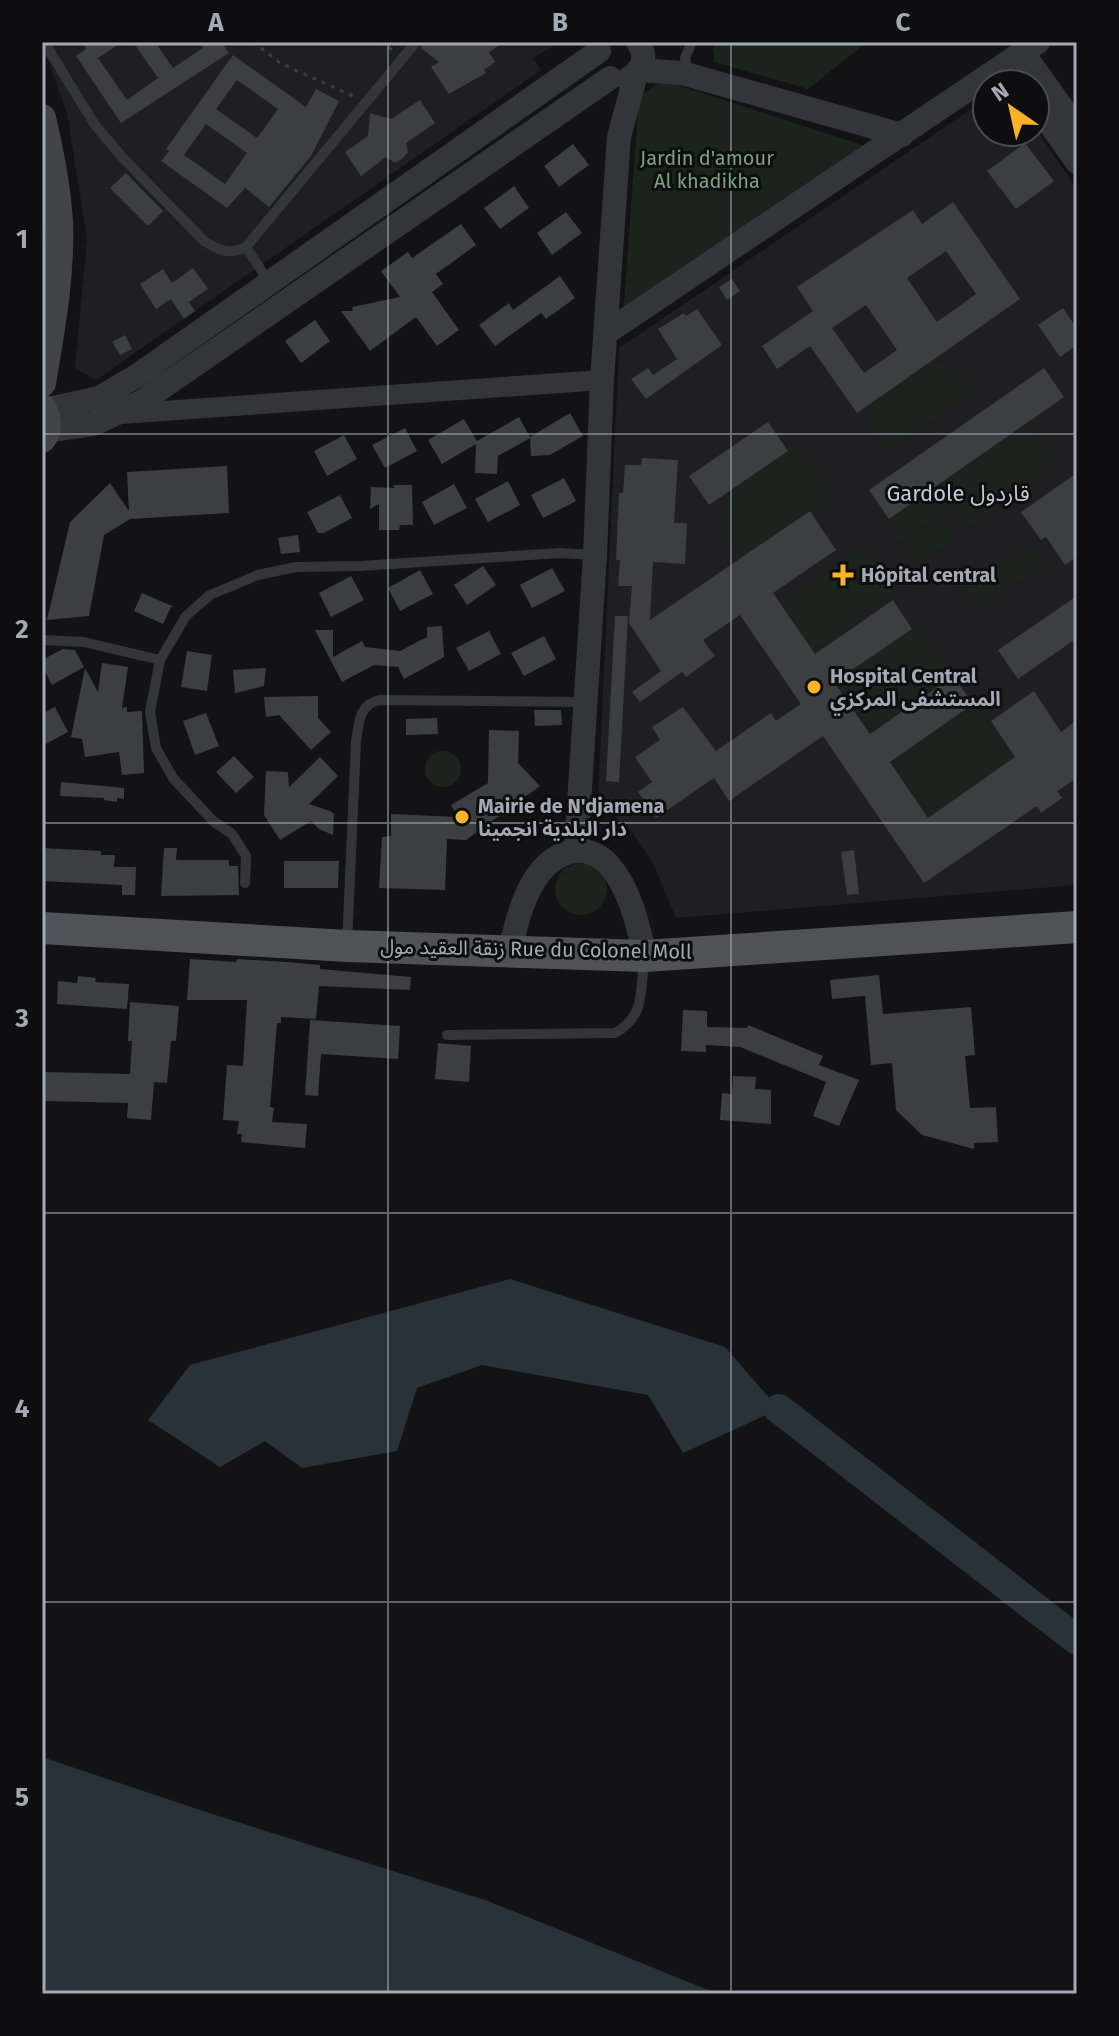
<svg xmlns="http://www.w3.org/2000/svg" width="1119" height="2036" font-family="'Fira Sans','Noto Sans Arabic',sans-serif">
<rect width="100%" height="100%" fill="#131315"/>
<!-- built -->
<path fill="#1f1f22" d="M 42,42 L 561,42 L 533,58 L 541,70 L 96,380 L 75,368 L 87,239 L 67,113 L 48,60 L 42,52 Z
M 983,101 L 987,101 L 987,132 L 1035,132 L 1035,128 L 1077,189 L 1077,885 L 676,918 L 653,863 L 631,831 L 598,801 L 619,348 Z"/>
<!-- green -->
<path fill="#1b231c" d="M 713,42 L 867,42 L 808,89 L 714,62 Z
M 662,80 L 865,146 L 623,318 L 639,97 Z
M 935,362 L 977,389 L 888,450 L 863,412 Z
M 1029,423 L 1057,463 L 1012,494 L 985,454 Z
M 797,445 L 834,499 L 741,562 L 718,529 L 729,493 Z
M 981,457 L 1010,498 L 965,529 L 937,488 Z
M 928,493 L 941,512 L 899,541 L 886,523 Z
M 943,515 L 958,536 L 915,565 L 900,544 Z
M 867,546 L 895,590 L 810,651 L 782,604 Z
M 1029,546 L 1036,548 L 1045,563 L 1001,592 L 988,573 Z
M 985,575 L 999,594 L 977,610 L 963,590 Z
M 915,621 L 953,675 L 873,730 L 836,677 Z
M 976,706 L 1013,760 L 929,817 L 894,766 Z
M425 769a18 18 0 1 1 36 0a18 18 0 1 1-36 0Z
M555 889a26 26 0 1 1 52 0a26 26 0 1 1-52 0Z"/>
<!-- water -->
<path fill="#293239" d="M 510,1279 L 725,1347 L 779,1409 L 683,1453 L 648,1395 L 482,1365 L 417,1388 L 397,1451 L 302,1468 L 265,1441 L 220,1467 L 148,1420 L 190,1365 Z
M 42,1757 L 209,1813 L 488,1901 L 718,1994 L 42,1994 Z"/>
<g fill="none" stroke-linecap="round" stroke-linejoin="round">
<!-- river -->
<path stroke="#293239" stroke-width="30" d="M 779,1409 L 1077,1640"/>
</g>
<!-- building -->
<path fill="#3d3e42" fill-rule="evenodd" d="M 82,42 L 122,42 L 98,58 L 127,100 L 158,78 L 133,42 L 155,42 L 173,68 L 203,48 L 199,42 L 221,42 L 229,53 L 121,123 L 76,56 L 86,49 Z
M 424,42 L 504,42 L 489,52 L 495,62 L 484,70 L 486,73 L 449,94 L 431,67 L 439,62 L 421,48 Z
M 233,55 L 306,107 L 316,89 L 339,101 L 311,156 L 269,207 L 245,188 L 227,208 L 161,161 L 169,151 L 166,149 ZM 237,80 L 278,109 L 257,138 L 216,109 ZM 206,124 L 247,153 L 225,184 L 184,155 Z
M 420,100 L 435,123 L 406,143 L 408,152 L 402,159 L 395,163 L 386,157 L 361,176 L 345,152 L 368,136 L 370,113 L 391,119 Z
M 1025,143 L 1054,181 L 1016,209 L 987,171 Z
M 573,144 L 589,165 L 559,187 L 544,166 Z
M 126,173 L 163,211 L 148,226 L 110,188 Z
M 514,186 L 529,208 L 500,229 L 484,208 Z
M 953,202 L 1020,299 L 857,413 L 810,346 L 777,369 L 762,346 L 813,311 L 797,287 L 913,210 L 922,224 ZM 946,251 L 976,294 L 937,322 L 907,278 ZM 866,305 L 897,350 L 864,373 L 832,328 Z
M 566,212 L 582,233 L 552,255 L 537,233 Z
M 461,224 L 476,245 L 436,274 L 443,284 L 432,292 L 459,330 L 437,346 L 416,317 L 370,351 L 341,311 L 353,311 L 352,307 L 400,297 L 381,271 L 408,252 L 412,258 Z
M 193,268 L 208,289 L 189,302 L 195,311 L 184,319 L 171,299 L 156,309 L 140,284 L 163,269 L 172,283 Z
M 560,276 L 575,298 L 546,319 L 541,313 L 495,346 L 479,325 L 509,303 L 513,310 Z
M 732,279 L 740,291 L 727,300 L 719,287 Z
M 1063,308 L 1077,329 L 1077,345 L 1060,357 L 1038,325 Z
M 697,309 L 722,345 L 646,399 L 631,379 L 648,368 L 653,375 L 677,359 L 658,329 L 684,313 L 686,316 Z
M 315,320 L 330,341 L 301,363 L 285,341 Z
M 125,335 L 132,349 L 120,355 L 112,342 Z
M 1044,368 L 1064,397 L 889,519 L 869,490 Z
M 570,413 L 583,436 L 550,455 L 531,456 L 530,438 L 498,456 L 497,474 L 475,473 L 476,444 L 442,464 L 428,440 L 464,419 L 477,441 L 519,417 L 530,437 Z
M 768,422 L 788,451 L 709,505 L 689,476 Z
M 405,428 L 417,451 L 385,468 L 372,445 Z
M 344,435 L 357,459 L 327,476 L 314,451 Z
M 642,458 L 678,460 L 674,523 L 687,523 L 685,564 L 653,562 L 650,620 L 810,511 L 836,550 L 773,593 L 815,654 L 893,600 L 912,629 L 834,682 L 870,734 L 953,676 L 973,704 L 890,762 L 928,818 L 1015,757 L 991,721 L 1034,691 L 1061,732 L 1077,720 L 1077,778 L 1057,791 L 1062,798 L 1041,813 L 1037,806 L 924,883 L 823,736 L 729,801 L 714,778 L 656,818 L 638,792 L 652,782 L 635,757 L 660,740 L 652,727 L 683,707 L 716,751 L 771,713 L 776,721 L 801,704 L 740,615 L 703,640 L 715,656 L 686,677 L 682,672 L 640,702 L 632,692 L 661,671 L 629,623 L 632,586 L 618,586 L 620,560 L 616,560 L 619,493 L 623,493 L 625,465 L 641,465 Z
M 227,466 L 229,513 L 130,519 L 104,535 L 89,616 L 47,620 L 70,522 L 110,483 L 129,511 L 127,472 Z
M 1077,473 L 1077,557 L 1065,565 L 1046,537 L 1041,540 L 1021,512 Z
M 564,478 L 576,501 L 543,518 L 531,495 Z
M 508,481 L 520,505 L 488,522 L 475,499 Z
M 454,484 L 467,508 L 434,525 L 422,502 Z
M 393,485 L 412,485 L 413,525 L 400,525 L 399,530 L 379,530 L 379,504 L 370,509 L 371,487 L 395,488 Z
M 340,495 L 352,518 L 324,533 L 318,533 L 307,512 Z
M 298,535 L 300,552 L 281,554 L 278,538 Z
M 483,566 L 496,585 L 467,605 L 454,585 Z
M 552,568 L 565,591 L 532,608 L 520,585 Z
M 420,570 L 433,594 L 400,611 L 388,588 Z
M 351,576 L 364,600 L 331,617 L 319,593 Z
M 142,593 L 174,607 L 171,607 L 163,624 L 134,611 Z
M 1077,596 L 1077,638 L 1018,679 L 998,650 Z
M 615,616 L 628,616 L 619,782 L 606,781 Z
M 442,626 L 444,657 L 404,679 L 398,667 L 374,665 L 342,682 L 315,630 L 333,630 L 333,657 L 362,641 L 365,647 L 400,651 L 427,637 L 427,627 Z
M 489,631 L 501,654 L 469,671 L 456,648 Z
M 544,636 L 556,659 L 524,676 L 511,653 Z
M 63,649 L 75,650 L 84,667 L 52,685 L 42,666 L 42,660 Z
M 187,651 L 212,655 L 207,691 L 181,687 Z
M 102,663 L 128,667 L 122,708 L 127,707 L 127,712 L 142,711 L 144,773 L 122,775 L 119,752 L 85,757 L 82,739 L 71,737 L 85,668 L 98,692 Z
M 266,668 L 264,686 L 235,693 L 233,670 Z
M 318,696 L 318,718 L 331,732 L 311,750 L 279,715 L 266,717 L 264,697 Z
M 55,707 L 68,732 L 42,746 L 42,714 Z
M 534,710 L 561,710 L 562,725 L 535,726 Z
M 206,713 L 219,746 L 195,755 L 183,721 Z
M 437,718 L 438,734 L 406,735 L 406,719 Z
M 489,730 L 519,731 L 518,763 L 540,786 L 466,840 L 447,839 L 445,890 L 379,888 L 382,837 L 391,836 L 391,814 L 458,817 L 451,805 L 488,783 Z
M 234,756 L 254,777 L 236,793 L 216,772 Z
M 320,757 L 338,776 L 309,804 L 330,811 L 334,814 L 333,835 L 319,829 L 311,821 L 280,840 L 264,815 L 266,771 L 288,772 L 289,787 Z
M 61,782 L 124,788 L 124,799 L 117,798 L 117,802 L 104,800 L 104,798 L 60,796 Z
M 42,848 L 101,851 L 101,855 L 115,855 L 114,867 L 136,867 L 135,895 L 122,895 L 122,885 L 42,881 Z
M 164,848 L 177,848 L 176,860 L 229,860 L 229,866 L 238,866 L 239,895 L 161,896 Z
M 854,850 L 859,894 L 847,895 L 841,852 Z
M 284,861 L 339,861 L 338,888 L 284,888 Z
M 190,959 L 236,962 L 237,959 L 287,962 L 320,965 L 320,969 L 411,977 L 410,990 L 319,986 L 316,1019 L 281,1017 L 281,1023 L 277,1023 L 270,1107 L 274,1108 L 272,1122 L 307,1124 L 305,1148 L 241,1142 L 242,1134 L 237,1134 L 239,1121 L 223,1120 L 227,1065 L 243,1066 L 247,1000 L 187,1000 Z
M 879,975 L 883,1014 L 971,1007 L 975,1055 L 965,1056 L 970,1108 L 996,1107 L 998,1142 L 974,1143 L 974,1149 L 922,1135 L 896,1110 L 892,1063 L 871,1065 L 865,996 L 832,999 L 830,980 Z
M 78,976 L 96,978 L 95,982 L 129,984 L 127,1009 L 57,1004 L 58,981 L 77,983 Z
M 130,1002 L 179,1006 L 176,1041 L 171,1041 L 167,1083 L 154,1082 L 151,1120 L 127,1118 L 128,1103 L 42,1101 L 42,1072 L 130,1074 L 132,1041 L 128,1041 Z
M 683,1010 L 707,1011 L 707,1027 L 747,1028 L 748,1025 L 823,1056 L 819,1065 L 859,1080 L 839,1126 L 813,1116 L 826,1082 L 740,1047 L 706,1045 L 706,1052 L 681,1051 Z
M 310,1020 L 400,1026 L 398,1059 L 321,1054 L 318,1096 L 305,1095 Z
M 438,1043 L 471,1046 L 469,1082 L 435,1079 Z
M 733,1076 L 756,1077 L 755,1089 L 771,1090 L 771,1124 L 720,1120 L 722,1093 L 732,1094 Z"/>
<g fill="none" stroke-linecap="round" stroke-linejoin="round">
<!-- path -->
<path stroke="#3a3c41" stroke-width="3" stroke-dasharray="4 6" stroke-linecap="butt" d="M 253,42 L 280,63 L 355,97
M 380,42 L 394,51"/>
<!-- service -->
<path stroke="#34353a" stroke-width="10" d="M 44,42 L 95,125 L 122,157 L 204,241 C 220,251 229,255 246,247 L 416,42
M 688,73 L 685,58 L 692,42
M 246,247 L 269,282
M 42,640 L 84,642 L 160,660
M 245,883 L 246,856 L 232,834 L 213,821 L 173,778 L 156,748 L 150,712 L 160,660 L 186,616 L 210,595 L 258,575 L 296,567 L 360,566 L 560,553 L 593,555
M 347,944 L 356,742 C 359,724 358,705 379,700 L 584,702
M 447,1035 L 615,1033 C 645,1016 640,993 644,962"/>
<!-- minor -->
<path stroke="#34353a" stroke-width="20" d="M 121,414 L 602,380"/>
<!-- tertiary -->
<path stroke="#34353a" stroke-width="24" d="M 1023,53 L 1077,129
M 1007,63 L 1022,84
M 639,70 L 682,73 L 902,135
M 628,79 C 643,70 648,57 638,42
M 1035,103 L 1077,162
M 606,333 L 1038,42
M 44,410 L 99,398 L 138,375 L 599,51
M 47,431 L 94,424 L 141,402 L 610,78
M 576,850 L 595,555 L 602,380 L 619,137 L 636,74
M 510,952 C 517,917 530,862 570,852 C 584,848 599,854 609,865 C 630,889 638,925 645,956"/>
<!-- secondary -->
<path stroke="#42444a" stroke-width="28" d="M 42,118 C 50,152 57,187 59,222 C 61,276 51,329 42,383
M 42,408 C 48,419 49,429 42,439"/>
<!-- primary -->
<path stroke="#505259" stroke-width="32" d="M 42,928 L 347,946 L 645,956 L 1077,927"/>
</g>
<!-- grid -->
<path fill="none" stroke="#a4a9b6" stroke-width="2" stroke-opacity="0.55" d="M 388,42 L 388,1994M 731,42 L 731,1994M 42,434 L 1077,434M 42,823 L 1077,823M 42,1213 L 1077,1213M 42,1602 L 1077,1602"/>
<!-- markers -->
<g fill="#fab326" stroke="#0e0e10" stroke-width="3">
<path d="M839 563h8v8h8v8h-8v8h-8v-8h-8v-8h8z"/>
<circle cx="814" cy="687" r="8"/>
<circle cx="462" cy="817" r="8"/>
</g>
<g text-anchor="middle" stroke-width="6" stroke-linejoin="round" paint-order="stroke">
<!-- park labels -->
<g font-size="20" fill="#7aa27c" stroke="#0e0e10">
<text x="707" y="165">Jardin d'amour<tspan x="707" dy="23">Al khadikha</tspan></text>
</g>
<!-- poi labels -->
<g font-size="20" font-weight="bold" fill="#a4a9b6" stroke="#0e0e10" text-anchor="start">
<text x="861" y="582">Hôpital central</text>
<text x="830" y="683">Hospital Central<tspan x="830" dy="23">المستشفى المركزي</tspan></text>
<text x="478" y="813">Mairie de N'djamena<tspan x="478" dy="23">دار البلدية انجمينا</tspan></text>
</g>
<!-- street labels -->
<g font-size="20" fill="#a4a9b6" stroke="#0e0e10">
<text transform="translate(536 949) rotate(1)" y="7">زنقة العقيد مول Rue du Colonel Moll</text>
</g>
<!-- neighbourhood labels -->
<g font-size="22" fill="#c5c8d2" stroke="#0e0e10">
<text x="958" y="501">Gardole قاردول</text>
</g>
</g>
<!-- border -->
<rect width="1119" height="2036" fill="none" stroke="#0e0e10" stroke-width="88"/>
<!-- north arrow -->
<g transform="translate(1011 108) rotate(326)"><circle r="38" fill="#0e0e10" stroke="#4a4c52" stroke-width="2"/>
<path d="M0-6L14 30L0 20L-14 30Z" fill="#fab326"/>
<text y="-12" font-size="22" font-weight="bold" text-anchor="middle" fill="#a4a9b6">N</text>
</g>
<rect x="44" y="44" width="1031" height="1948" fill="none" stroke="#a4a9b6" stroke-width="3"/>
<g font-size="26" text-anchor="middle" font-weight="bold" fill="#a4a9b6">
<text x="216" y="31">A</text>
<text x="560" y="31">B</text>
<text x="903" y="31">C</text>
<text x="22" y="248">1</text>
<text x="22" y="638">2</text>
<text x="22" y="1027">3</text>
<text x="22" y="1417">4</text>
<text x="22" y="1806">5</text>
</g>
</svg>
